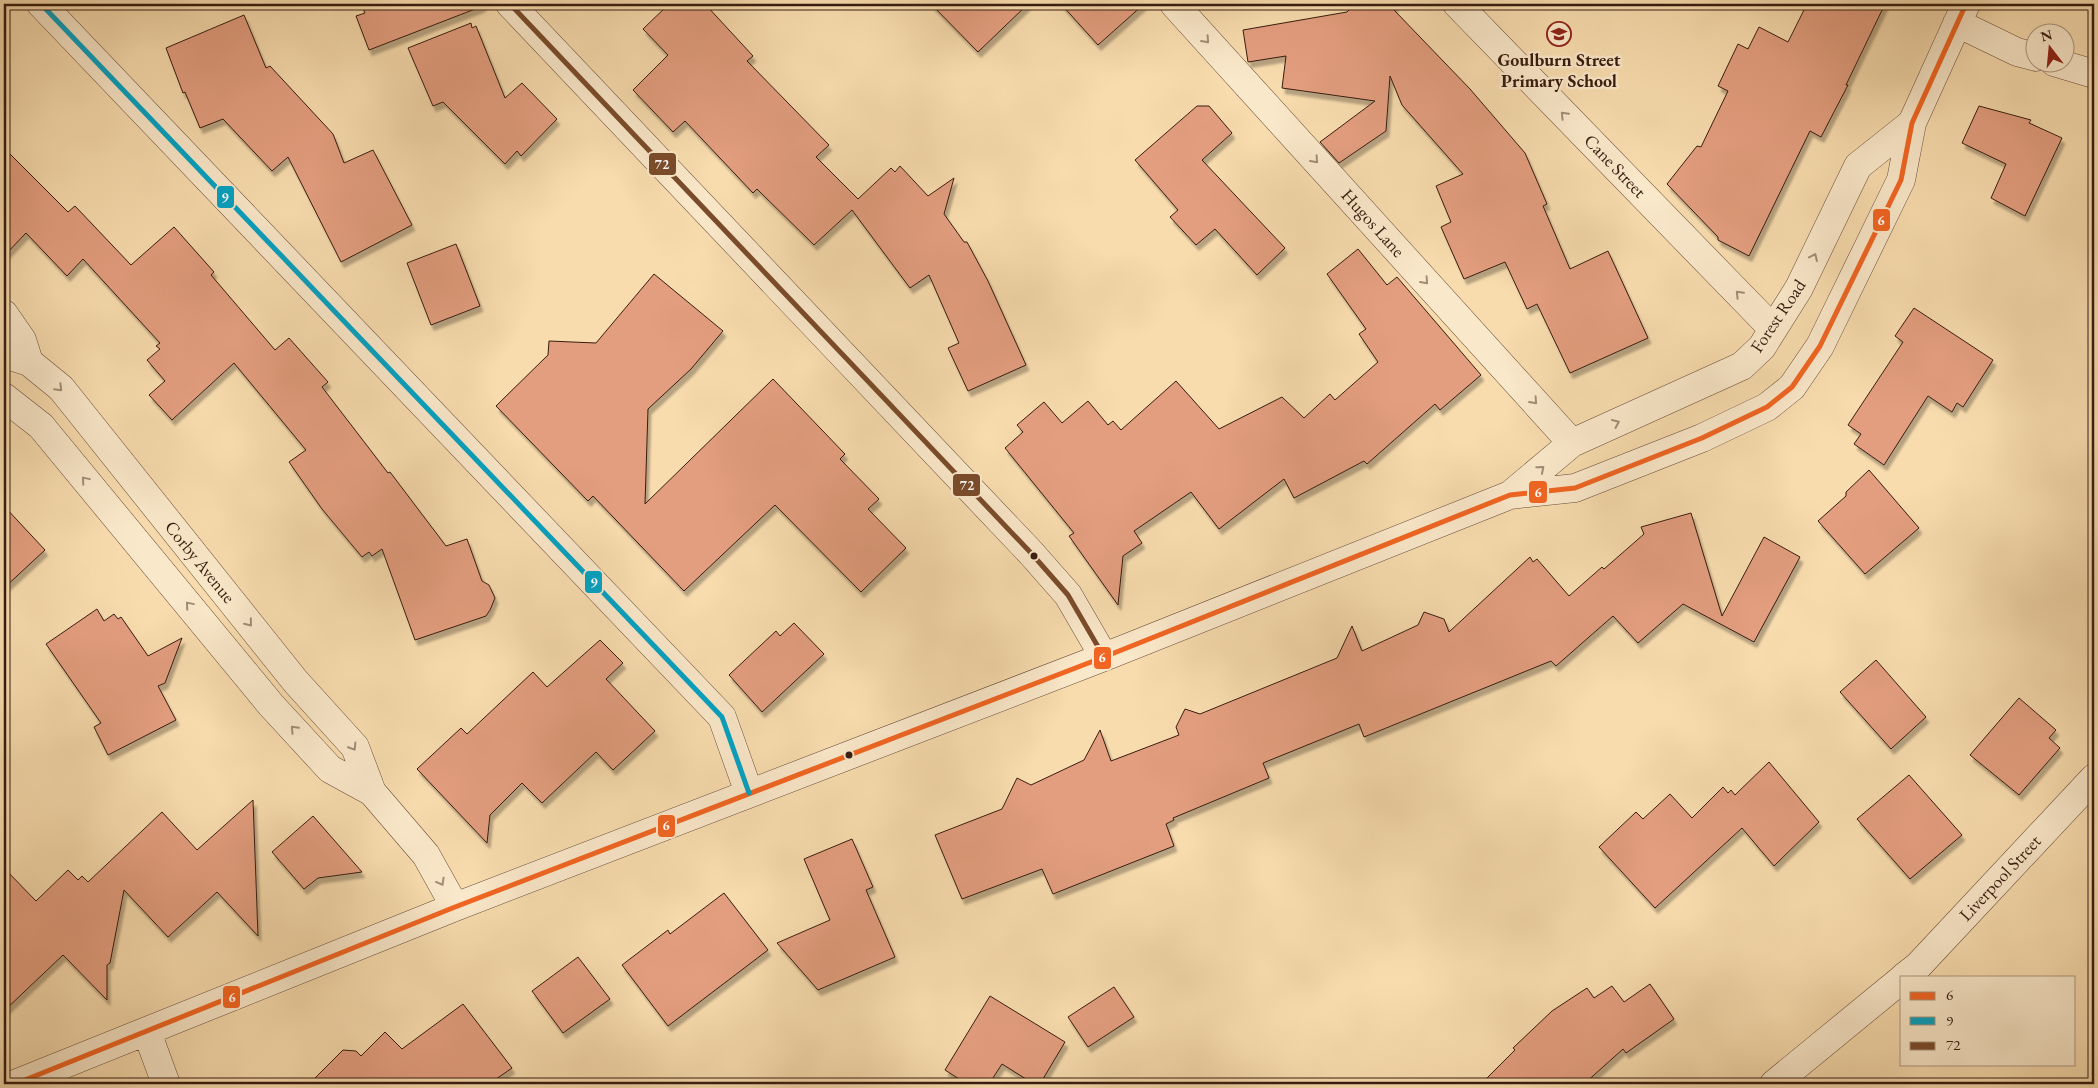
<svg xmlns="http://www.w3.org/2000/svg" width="2098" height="1088" font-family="'EB Garamond',serif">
<defs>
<filter id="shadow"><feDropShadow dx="3" dy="5.5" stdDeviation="1" flood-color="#0004"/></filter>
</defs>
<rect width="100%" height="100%" fill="#f8dcae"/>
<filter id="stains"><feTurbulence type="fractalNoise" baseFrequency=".004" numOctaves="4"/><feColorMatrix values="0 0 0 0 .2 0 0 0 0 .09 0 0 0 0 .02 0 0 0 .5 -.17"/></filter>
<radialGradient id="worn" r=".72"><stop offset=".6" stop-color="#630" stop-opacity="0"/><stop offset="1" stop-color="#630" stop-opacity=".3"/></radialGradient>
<!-- building -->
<path fill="#e39e7f" stroke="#371c10" filter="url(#shadow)" d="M 361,4 L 482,4 L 483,6 L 369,50 L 356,16 L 365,13 Z
M 669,4 L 705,4 L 753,56 L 747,61 L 829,145 L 816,157 L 858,199 L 891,168 L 895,172 L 900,166 L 928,196 L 954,178 L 944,214 L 964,242 L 967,242 L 988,281 L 1026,365 L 968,391 L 948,348 L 959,343 L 929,275 L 910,288 L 852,210 L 814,245 L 757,189 L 753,193 L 685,121 L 673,132 L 633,90 L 668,55 L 643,29 Z
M 931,4 L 1028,4 L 978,52 Z
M 1061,4 L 1144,4 L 1098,45 Z
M 1355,4 L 1395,4 L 1394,10 L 1470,89 L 1525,153 L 1547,204 L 1543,206 L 1570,269 L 1608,251 L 1648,338 L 1570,373 L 1537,304 L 1527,309 L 1505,262 L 1464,279 L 1441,227 L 1451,222 L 1436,186 L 1463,174 L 1402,105 L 1390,76 L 1386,131 L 1339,163 L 1320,142 L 1375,101 L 1282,88 L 1286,56 L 1248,62 L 1243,30 L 1347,12 Z
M 1807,4 L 1885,4 L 1846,85 L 1848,85 L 1821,137 L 1810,131 L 1749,256 L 1718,240 L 1718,237 L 1667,184 L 1697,146 L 1701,147 L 1728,91 L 1718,86 L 1738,44 L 1748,49 L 1759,27 L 1788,42 Z
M 244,15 L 266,68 L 270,66 L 333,134 L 344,163 L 373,150 L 412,225 L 341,262 L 288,157 L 272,171 L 223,119 L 200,128 L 185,92 L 183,93 L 166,48 Z
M 471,23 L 472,28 L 476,26 L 505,98 L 522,83 L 557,119 L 521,156 L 517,151 L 505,164 L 443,102 L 433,106 L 408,48 Z
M 1197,106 L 1209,106 L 1232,133 L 1202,160 L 1285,248 L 1257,275 L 1215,229 L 1196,245 L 1170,217 L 1178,210 L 1135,160 Z
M 1979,106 L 2031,120 L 2029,123 L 2062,138 L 2025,216 L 1991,198 L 2006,164 L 1962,143 Z
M 4,148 L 68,212 L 75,206 L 131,265 L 174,227 L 214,272 L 211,275 L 275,350 L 289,338 L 328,382 L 322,387 L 388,473 L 390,472 L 446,546 L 467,539 L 482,581 L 489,585 L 495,598 L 490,610 L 486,616 L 415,640 L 382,549 L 372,556 L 369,552 L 362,557 L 322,509 L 289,462 L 306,450 L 234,363 L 172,420 L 149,395 L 165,381 L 147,360 L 160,349 L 156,346 L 160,343 L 83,259 L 67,276 L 26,233 L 4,256 Z
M 456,244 L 480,306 L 431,325 L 407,263 Z
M 1358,249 L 1387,285 L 1397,277 L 1481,375 L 1440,410 L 1435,404 L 1367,464 L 1364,461 L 1294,498 L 1284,479 L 1219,529 L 1191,492 L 1134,531 L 1142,543 L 1123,556 L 1118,605 L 1069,536 L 1074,533 L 1005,448 L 1023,432 L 1017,425 L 1044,402 L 1062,423 L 1088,401 L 1108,425 L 1113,421 L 1121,430 L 1176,381 L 1219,429 L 1282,397 L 1304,418 L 1330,394 L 1335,400 L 1378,362 L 1359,334 L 1366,329 L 1327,274 Z
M 654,274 L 723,331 L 691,369 L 648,409 L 645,504 L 773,379 L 845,454 L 840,459 L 879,499 L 868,509 L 906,548 L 861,592 L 775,505 L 684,591 L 593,496 L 588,501 L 496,406 L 548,355 L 549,341 L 596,343 Z
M 1914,308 L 1993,360 L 1963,407 L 1957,403 L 1952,412 L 1928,396 L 1884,465 L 1854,444 L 1861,434 L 1848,425 L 1903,342 L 1895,336 Z
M 1869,470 L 1919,528 L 1865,574 L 1818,521 L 1846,496 L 1846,492 Z
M 4,506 L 45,550 L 4,588 Z
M 1691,513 L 1722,616 L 1764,537 L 1800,557 L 1754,642 L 1683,604 L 1638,643 L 1613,616 L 1556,666 L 1551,661 L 1364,737 L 1359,724 L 1263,763 L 1269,778 L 1173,818 L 1174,820 L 1166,824 L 1174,846 L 1053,894 L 1042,869 L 962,899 L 935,835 L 1002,809 L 1017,778 L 1031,785 L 1084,760 L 1100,730 L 1111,761 L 1179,735 L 1176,727 L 1185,709 L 1200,714 L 1337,658 L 1352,626 L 1362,651 L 1418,625 L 1424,612 L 1444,619 L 1449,632 L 1530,557 L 1533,562 L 1537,559 L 1569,596 L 1602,567 L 1604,569 L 1644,534 L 1641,527 Z
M 97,609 L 104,621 L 114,614 L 118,619 L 121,617 L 148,656 L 182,638 L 165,683 L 158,686 L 176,720 L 108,755 L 94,727 L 101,723 L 46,644 Z
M 794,623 L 824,654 L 762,712 L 729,675 L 776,631 L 780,636 Z
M 600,640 L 623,663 L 606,679 L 655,731 L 613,770 L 596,752 L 542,803 L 522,783 L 490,815 L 487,843 L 417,769 L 461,728 L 467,734 L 533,672 L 547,687 Z
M 1876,660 L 1926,717 L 1891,749 L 1840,692 Z
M 2019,698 L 2056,730 L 2049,738 L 2060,748 L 2019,795 L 1970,755 Z
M 1769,762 L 1819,822 L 1774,866 L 1742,828 L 1655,908 L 1599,847 L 1636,812 L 1643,819 L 1670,794 L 1692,818 L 1723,787 L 1728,793 L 1731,790 L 1735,795 Z
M 1909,775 L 1962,835 L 1910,879 L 1857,819 Z
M 253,800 L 258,936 L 217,892 L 168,937 L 124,890 L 110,963 L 107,965 L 107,1000 L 63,955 L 4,1011 L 4,868 L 36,901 L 68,870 L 78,880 L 82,876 L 88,882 L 162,812 L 197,850 Z
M 313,816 L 362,872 L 318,878 L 304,889 L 272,852 Z
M 852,839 L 873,887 L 866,890 L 895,957 L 818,990 L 777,943 L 830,920 L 804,859 Z
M 724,893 L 768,950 L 668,1026 L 622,965 L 668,930 L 670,934 Z
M 578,957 L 610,999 L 563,1033 L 532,991 Z
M 1650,984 L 1674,1019 L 1626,1053 L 1623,1049 L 1584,1084 L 1481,1084 L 1515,1050 L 1513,1048 L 1552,1011 L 1587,988 L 1594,998 L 1612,986 L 1624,1002 Z
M 1114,987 L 1134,1017 L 1088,1047 L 1068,1017 Z
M 990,996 L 1065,1042 L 1040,1084 L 1034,1084 L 1002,1064 L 989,1084 L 967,1084 L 945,1070 Z
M 463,1004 L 512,1068 L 489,1084 L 309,1084 L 343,1050 L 356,1051 L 361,1056 L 385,1032 L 402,1049 Z"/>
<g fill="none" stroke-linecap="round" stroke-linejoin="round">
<defs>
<path id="minor" d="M 41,4 L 722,717 L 749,793
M 510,4 L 1031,553 L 1068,595 L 1104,657
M 1174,4 L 1572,443
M 1457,4 L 1773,329
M 1957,23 L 2017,52 L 2036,57
M 2054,62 L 2094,74
M 4,314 L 22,340 L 29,362
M 4,354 L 29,362 L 61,388 L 296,682 L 355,747 L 372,792 L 426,855 L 455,907
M 4,397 L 41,426 L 271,705 L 330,769 L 372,792
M 1510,495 L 1572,443 L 1742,366 L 1762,347 L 1799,288 L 1858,166 L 1912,123
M 1904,977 L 1918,966 L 2094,778
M 147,1032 L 166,1084
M 15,1084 L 455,907 L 1104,657 L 1510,495 L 1575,488 L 1702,438 L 1767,407 L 1792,387 L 1820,346 L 1901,180 L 1912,123 L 1966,4
M 1774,1084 L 1902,979"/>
</defs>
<!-- minor casing -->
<use href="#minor" stroke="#674c38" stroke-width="29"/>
<!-- minor -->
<use href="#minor" stroke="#fae8ca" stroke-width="28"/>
<defs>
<path id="bus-1" d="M 15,1084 L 455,907 L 1104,657 L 1510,495 L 1575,488 L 1702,438 L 1767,407 L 1792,387 L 1820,346 L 1901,180 L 1912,123 L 1966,4"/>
<path id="bus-2" d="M 41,4 L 722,717 L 749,793"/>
<path id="bus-3" d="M 510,4 L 1031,553 L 1068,595 L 1104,657"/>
</defs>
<!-- bus-1 casing -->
<use href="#bus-1" stroke="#fae8ca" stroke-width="9"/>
<!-- bus-2 casing -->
<use href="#bus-2" stroke="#fae8ca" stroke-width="9"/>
<!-- bus-3 casing -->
<use href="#bus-3" stroke="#fae8ca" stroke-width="9"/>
<!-- bus-1 -->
<use href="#bus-1" stroke="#f26522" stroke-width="5"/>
<!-- bus-2 -->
<use href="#bus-2" stroke="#03a2c4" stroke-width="5"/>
<!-- bus-3 -->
<use href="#bus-3" stroke="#7a4b2a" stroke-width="5"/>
</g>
<!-- one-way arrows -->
<defs><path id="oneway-chevron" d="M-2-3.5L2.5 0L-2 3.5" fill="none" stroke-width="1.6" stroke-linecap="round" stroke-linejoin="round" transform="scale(1.25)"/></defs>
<g stroke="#a28c76">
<use href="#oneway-chevron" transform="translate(1206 40) rotate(48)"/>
<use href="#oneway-chevron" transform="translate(1564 115) rotate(-134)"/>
<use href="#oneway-chevron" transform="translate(1315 160) rotate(48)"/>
<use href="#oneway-chevron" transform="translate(1814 257) rotate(-65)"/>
<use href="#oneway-chevron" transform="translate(1425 281) rotate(48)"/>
<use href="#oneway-chevron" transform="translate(1739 294) rotate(-134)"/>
<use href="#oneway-chevron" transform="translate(59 388) rotate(45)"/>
<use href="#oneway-chevron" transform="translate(1534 401) rotate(48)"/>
<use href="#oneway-chevron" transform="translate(1616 423) rotate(-24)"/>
<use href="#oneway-chevron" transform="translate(1541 469) rotate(-40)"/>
<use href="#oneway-chevron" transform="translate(85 480) rotate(-130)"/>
<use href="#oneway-chevron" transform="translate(189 605) rotate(-130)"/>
<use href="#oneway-chevron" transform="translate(249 623) rotate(51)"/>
<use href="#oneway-chevron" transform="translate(294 729) rotate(-133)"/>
<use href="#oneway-chevron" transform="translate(353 747) rotate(58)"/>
<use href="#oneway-chevron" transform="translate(441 882) rotate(61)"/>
</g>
<!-- icons -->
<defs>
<symbol id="school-ring" viewBox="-11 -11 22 22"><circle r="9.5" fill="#fae8ca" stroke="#8f2418" stroke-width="1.5"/><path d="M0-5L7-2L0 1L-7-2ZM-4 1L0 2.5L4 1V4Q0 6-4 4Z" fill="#8f2418"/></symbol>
</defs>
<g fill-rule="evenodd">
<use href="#school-ring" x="1545" y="20" width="28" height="28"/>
</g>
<!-- markers -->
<g fill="#371c10" stroke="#fae8ca" stroke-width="2">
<circle cx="1034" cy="556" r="4.5"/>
<circle cx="849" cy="755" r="4.5"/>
</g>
<g text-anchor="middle" stroke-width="5" stroke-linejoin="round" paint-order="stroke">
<!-- poi labels -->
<g font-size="18" font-weight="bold" fill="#371c10" stroke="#fae8ca">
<text x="1559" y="66">Goulburn Street<tspan x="1559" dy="21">Primary School</tspan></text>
</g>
<!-- street labels -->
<g font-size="18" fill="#371c10" stroke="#fae8ca">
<text transform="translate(1615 166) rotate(46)" y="6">Cane Street</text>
<text transform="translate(1373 223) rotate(48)" y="6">Hugos Lane</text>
<text transform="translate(1778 316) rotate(-56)" y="6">Forest Road</text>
<text transform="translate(200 562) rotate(51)" y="6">Corby Avenue</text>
<text transform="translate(2000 878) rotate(-47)" y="6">Liverpool Street</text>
</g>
</g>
<g stroke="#fae8ca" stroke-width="2">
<rect x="648" y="152" width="29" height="24" rx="5" fill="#7a4b2a"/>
<rect x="216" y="185" width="19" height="24" rx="5" fill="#03a2c4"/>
<rect x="1872" y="208" width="19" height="24" rx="5" fill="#f26522"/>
<rect x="952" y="473" width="29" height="24" rx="5" fill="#7a4b2a"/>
<rect x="1528" y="480" width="20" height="24" rx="5" fill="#f26522"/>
<rect x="584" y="570" width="19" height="24" rx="5" fill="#03a2c4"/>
<rect x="1093" y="646" width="19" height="24" rx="5" fill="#f26522"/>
<rect x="657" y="814" width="19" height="24" rx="5" fill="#f26522"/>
<rect x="222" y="985" width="19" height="24" rx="5" fill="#f26522"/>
</g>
<g font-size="14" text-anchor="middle" font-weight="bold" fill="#fff">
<text x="662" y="169">72</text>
<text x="225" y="202">9</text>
<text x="1881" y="225">6</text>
<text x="967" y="490">72</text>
<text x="1538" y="497">6</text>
<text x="594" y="587">9</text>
<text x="1102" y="662">6</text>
<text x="666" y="830">6</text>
<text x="232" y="1002">6</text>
</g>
<!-- margin -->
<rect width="2098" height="1088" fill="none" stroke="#f8dcae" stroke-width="20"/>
<rect x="5" y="5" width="2088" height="1078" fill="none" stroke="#371c10" stroke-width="2.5"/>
<rect x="10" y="10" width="2078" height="1068" fill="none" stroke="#371c10"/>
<!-- legend -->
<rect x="1900" y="976" width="175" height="90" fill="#fae8ca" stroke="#ac9680"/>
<rect x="1910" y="992" width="25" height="8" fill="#f26522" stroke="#ac9680"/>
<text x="1946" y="1000" font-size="15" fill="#371c10">6</text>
<rect x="1910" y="1017" width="25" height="8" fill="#03a2c4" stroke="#ac9680"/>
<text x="1946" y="1026" font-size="15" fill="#371c10">9</text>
<rect x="1910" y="1042" width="25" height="8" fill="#7a4b2a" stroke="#ac9680"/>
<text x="1946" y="1050" font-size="15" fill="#371c10">72</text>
<!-- north arrow -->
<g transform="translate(2050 48) rotate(344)"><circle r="24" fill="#fae8ca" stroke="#ac9680"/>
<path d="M0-4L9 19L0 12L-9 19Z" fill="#8f2418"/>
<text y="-8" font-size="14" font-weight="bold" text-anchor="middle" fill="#371c10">N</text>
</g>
<rect width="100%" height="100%" filter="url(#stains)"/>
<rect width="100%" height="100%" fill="url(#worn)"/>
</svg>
